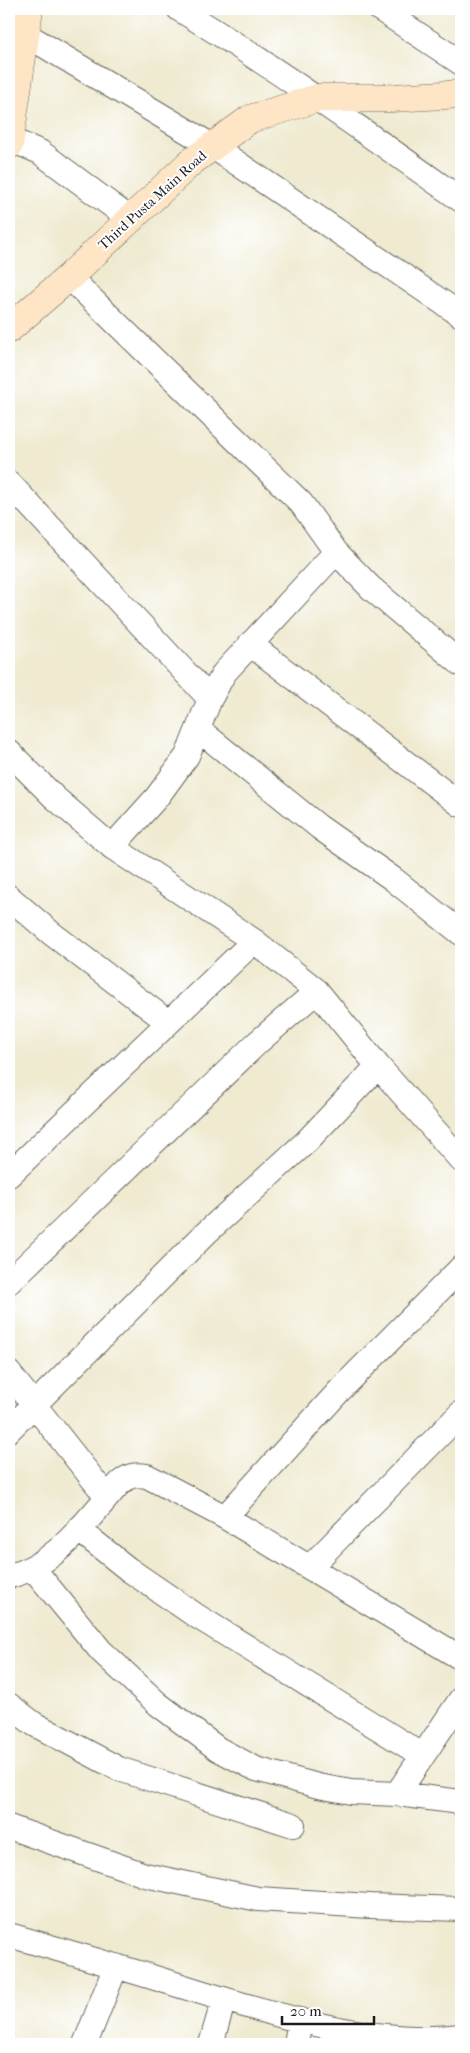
<svg xmlns="http://www.w3.org/2000/svg" width="470" height="2053" font-family="'IM FELL French Canon',serif">
<rect width="100%" height="100%" fill="#fff"/>
<filter id="ink" filterUnits="userSpaceOnUse"><feTurbulence type="fractalNoise" baseFrequency=".02" numOctaves="2"/><feDisplacementMap in="SourceGraphic" scale="10" xChannelSelector="R" yChannelSelector="G"/><feConvolveMatrix kernelMatrix="1 2 1 2 8 2 1 2 1" color-interpolation-filters="sRGB"/></filter>
<filter id="wash" filterUnits="userSpaceOnUse"><feTurbulence type="fractalNoise" baseFrequency=".0096" numOctaves="4" result="noise"/><feDisplacementMap in="SourceGraphic" scale="20" xChannelSelector="R" yChannelSelector="G"/><feGaussianBlur stdDeviation="1.12" result="paint"/><feColorMatrix in="noise" values="0 0 0 0 0 0 0 0 0 0 0 0 0 0 0 0 0 1.4 0 .05"/><feComposite in="paint" operator="in"/></filter>
<g filter="url(#wash)">
<rect width="100%" height="100%" fill="#efead0"/>
</g>
<g filter="url(#ink)">
<g fill="none" stroke-linecap="round" stroke-linejoin="round">
<defs>
<path id="street" d="M 179,9 C 276,68 368,134 461,200
M 380,9 L 461,63
M 25,34 L 212,146 L 461,315
M 9,139 L 40,152 L 130,219
M 69,277 L 301,503 L 336,552 L 371,588 L 461,664
M 9,483 L 210,699
M 250,644 L 461,805
M 198,729 L 319,827 L 393,879 L 461,933
M 9,752 L 54,797 L 112,847 L 254,941 L 317,991 L 378,1066 L 461,1160
M 112,847 L 157,797 L 187,756 L 210,699 L 224,673 L 336,552
M 9,897 L 51,933 L 168,1022
M 9,1175 L 254,941
M 9,1282 L 257,1043 L 317,991
M 9,1373 L 107,1497
M 9,1430 L 206,1233 L 307,1141 L 378,1066
M 225,1517 L 340,1390 L 461,1268
M 78,1529 L 128,1569 L 195,1615 L 422,1755
M 32,1567 L 101,1651 L 158,1704 L 218,1749 L 256,1769 L 318,1786 L 351,1792 L 397,1794 L 461,1802
M 310,1567 L 461,1413
M 9,1576 C 56,1566 88,1518 119,1484 C 129,1475 135,1474 147,1476 L 225,1517 L 461,1658
M 9,1705 L 34,1724 L 119,1769 L 293,1825
M 397,1794 L 461,1699
M 9,1827 L 145,1875 L 258,1899 L 370,1906 L 461,1909
M 9,1935 C 61,1950 113,1965 165,1981 C 253,2008 369,2048 461,2036
M 85,2044 L 116,1966
M 211,2044 L 224,1999
M 296,2044 L 300,2020"/>
<path id="secondary" d="M 9,145 L 29,9
M 9,329 L 69,277 L 191,162 L 250,119 L 318,98 L 392,98 L 461,94"/>
</defs>
<!-- street casing -->
<use href="#street" stroke="#66645b" stroke-width="26"/>
<!-- secondary casing -->
<use href="#secondary" stroke="#66645b" stroke-width="29"/>
<!-- street -->
<use href="#street" stroke="#fff" stroke-width="24"/>
<!-- secondary -->
<use href="#secondary" stroke="#fde5c5" stroke-width="28"/>
</g>
</g>
<g text-anchor="middle" stroke-width="4" stroke-linejoin="round" paint-order="stroke">
<!-- street labels -->
<g font-size="14" fill="#1c1c1c" stroke="#fff">
<text transform="translate(152 200) rotate(-42)" y="5">Third Pusta Main Road</text>
</g>
</g>
<!-- margin -->
<rect width="470" height="2053" fill="none" stroke="#fff" stroke-width="30"/>
<!-- scale -->
<path d="M282 2016v8h92v-8" fill="none" stroke="#1c1c1c" stroke-width="2.5"/>
<text x="290" y="2016" font-size="15" fill="#1c1c1c" stroke="#ffffff" stroke-width="4" paint-order="stroke">20 m</text>
</svg>
